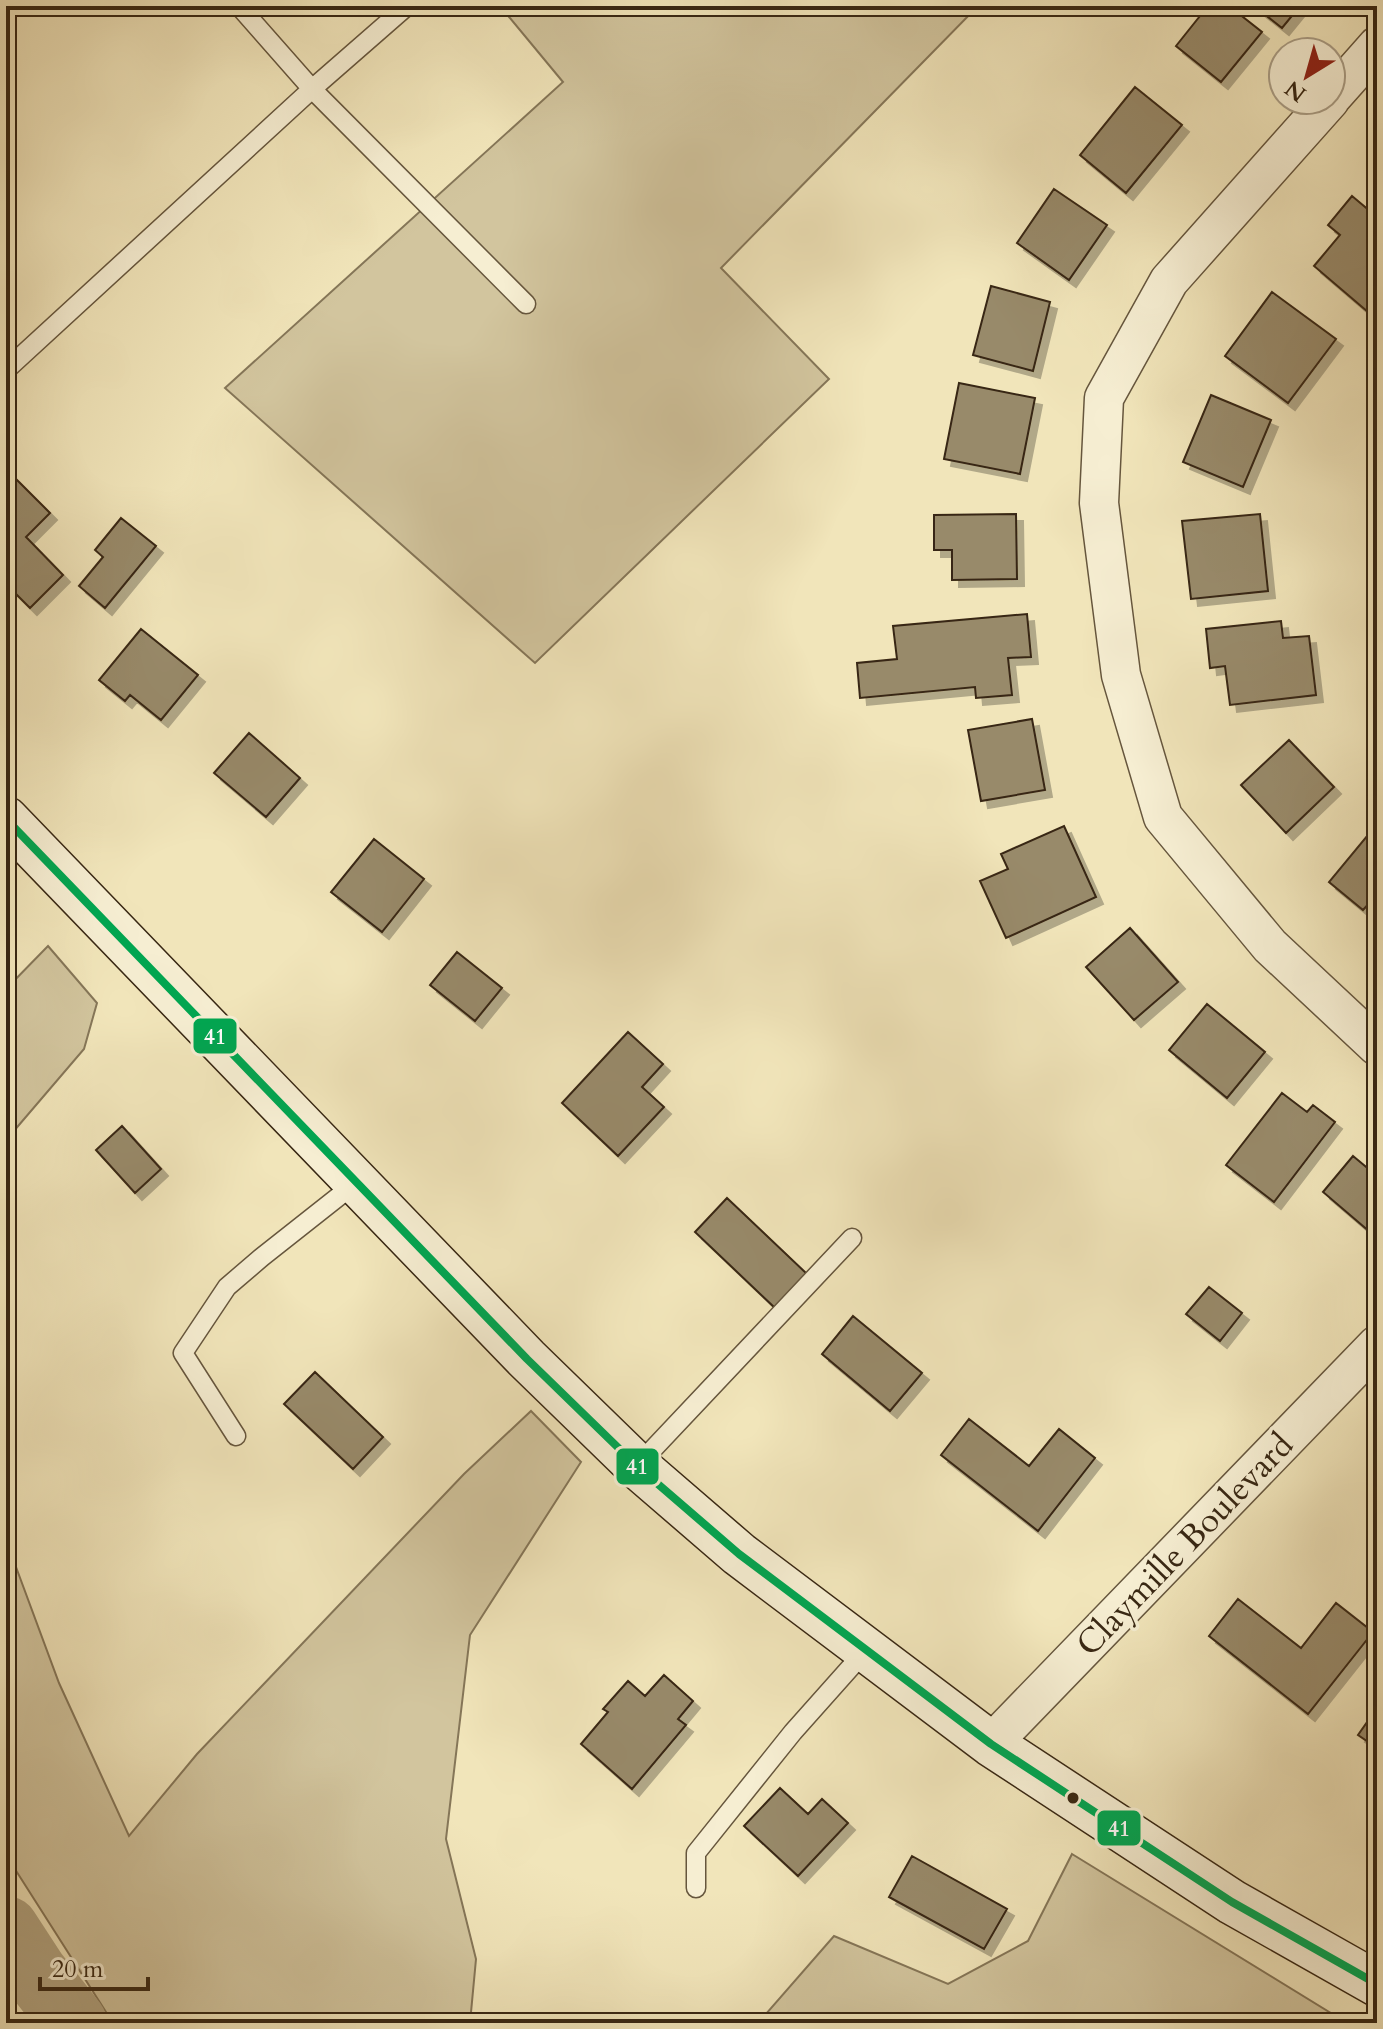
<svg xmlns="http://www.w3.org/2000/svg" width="1383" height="2029" font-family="Cardo,serif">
<defs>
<filter id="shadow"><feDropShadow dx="7" dy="7" stdDeviation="0" flood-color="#0004"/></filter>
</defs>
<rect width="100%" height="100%" fill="#f1e5ba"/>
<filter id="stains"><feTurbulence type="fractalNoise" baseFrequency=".0025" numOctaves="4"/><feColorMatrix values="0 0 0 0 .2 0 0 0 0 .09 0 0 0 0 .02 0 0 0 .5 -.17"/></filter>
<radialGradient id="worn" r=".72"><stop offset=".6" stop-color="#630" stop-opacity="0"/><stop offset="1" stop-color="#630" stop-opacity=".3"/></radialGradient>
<!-- green -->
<path fill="#d2c59e" stroke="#857658" stroke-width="2" d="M 500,6 L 978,6 L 721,268 L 829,379 L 535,663 L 225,388 L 563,82 Z
M 48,946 L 97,1003 L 84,1049 L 13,1132 L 6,1133 L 6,989 Z
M 531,1411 L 581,1462 L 470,1635 L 446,1839 L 476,1959 L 470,2023 L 113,2023 L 6,1855 L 6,1540 L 59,1683 L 129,1836 L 197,1754 L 464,1474 Z
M 1072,1854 L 1347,2023 L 758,2023 L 834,1936 L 948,1984 L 1028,1941 Z"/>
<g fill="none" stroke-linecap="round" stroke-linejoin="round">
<!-- river -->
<path stroke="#b2a481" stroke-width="66" d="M 6,1929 L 34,1972 L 74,2023"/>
</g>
<!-- building -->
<path fill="#988a6a" stroke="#382713" stroke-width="2" filter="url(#shadow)" d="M 1208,6 L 1229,6 L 1262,32 L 1221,82 L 1176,46 Z
M 1254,6 L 1300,6 L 1282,28 Z
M 1135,87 L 1182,125 L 1126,193 L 1080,155 Z
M 1054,189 L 1107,225 L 1069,280 L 1017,243 Z
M 1352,196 L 1377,217 L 1377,301 L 1368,312 L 1314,266 L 1340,235 L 1328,225 Z
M 991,286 L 1050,302 L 1033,371 L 973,355 Z
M 1272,292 L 1336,339 L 1288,403 L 1225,356 Z
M 959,383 L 1035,398 L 1020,474 L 944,459 Z
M 1211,395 L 1271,420 L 1243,487 L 1183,462 Z
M 13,476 L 50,513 L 26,537 L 63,575 L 30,608 L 6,584 L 6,483 Z
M 1016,514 L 1017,579 L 952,580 L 952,550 L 934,550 L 934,515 Z
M 1260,514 L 1268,591 L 1191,599 L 1182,521 Z
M 121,518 L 156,546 L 105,608 L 79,586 L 103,557 L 95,550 Z
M 1027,614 L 1031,657 L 1008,658 L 1012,695 L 976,698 L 975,687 L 860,698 L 857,663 L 897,659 L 893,626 Z
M 1281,621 L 1283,638 L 1309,636 L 1316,695 L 1230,705 L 1225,666 L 1210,668 L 1206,629 Z
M 141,629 L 198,675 L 161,720 L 130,695 L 125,701 L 99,680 Z
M 1032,719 L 1045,790 L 981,801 L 968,730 Z
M 249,733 L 300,778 L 266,817 L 214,773 Z
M 1289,740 L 1334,787 L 1286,833 L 1241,785 Z
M 1377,824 L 1377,905 L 1372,900 L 1363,910 L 1329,882 Z
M 1064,826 L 1096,897 L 1006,938 L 980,881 L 1008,869 L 1001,854 Z
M 374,839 L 424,879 L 382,932 L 331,892 Z
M 1130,928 L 1178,982 L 1134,1020 L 1086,967 Z
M 457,952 L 502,988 L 475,1021 L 430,985 Z
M 1207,1004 L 1265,1052 L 1227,1098 L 1169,1050 Z
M 628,1032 L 663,1064 L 642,1087 L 664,1107 L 618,1156 L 562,1103 Z
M 1282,1093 L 1307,1112 L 1313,1105 L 1335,1122 L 1274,1202 L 1226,1165 Z
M 122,1126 L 161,1169 L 135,1193 L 96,1150 Z
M 1353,1156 L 1377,1176 L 1377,1238 L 1323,1192 Z
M 727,1198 L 807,1274 L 775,1308 L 695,1232 Z
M 1209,1287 L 1242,1313 L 1220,1341 L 1186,1314 Z
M 853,1316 L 922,1373 L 890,1411 L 822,1354 Z
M 315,1372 L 383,1437 L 353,1469 L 284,1404 Z
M 969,1419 L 1029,1466 L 1059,1429 L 1095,1458 L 1038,1531 L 941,1455 Z
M 1238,1599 L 1301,1648 L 1336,1603 L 1373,1632 L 1308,1714 L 1209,1636 Z
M 664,1675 L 693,1701 L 678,1719 L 686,1725 L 632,1789 L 581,1744 L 608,1712 L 603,1709 L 628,1681 L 645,1696 Z
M 1377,1708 L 1377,1748 L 1358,1735 Z
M 780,1788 L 808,1814 L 822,1799 L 848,1823 L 798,1876 L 744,1826 Z
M 912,1856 L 1007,1909 L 984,1949 L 889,1897 Z"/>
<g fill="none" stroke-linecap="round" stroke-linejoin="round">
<defs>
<path id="lane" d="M 407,6 L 312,89 L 526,304
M 6,370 L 312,89 L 239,6
M 236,1436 L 183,1353 L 227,1287 L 262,1257 L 357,1182
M 637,1466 L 852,1238
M 696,1888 L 696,1853 L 793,1732 L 866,1650"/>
<path id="street" d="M 1331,98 L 1377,46
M 1330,100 L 1169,281 L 1104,398 L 1099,503 L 1121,675 L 1163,817 L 1270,946 L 1377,1046
M 991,1744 L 1377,1345"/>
<path id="secondary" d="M 6,819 L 527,1359 L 637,1466 L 739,1554 L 991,1744 L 1232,1902 L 1377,1984"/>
</defs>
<!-- lane casing -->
<use href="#lane" stroke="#66563d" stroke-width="21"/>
<!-- street casing -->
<use href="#street" stroke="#66563d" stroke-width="41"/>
<!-- secondary casing -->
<use href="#secondary" stroke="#382713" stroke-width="47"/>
<!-- lane -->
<use href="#lane" stroke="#f6eed2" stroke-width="18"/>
<!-- street -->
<use href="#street" stroke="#f6eed2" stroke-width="38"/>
<!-- secondary -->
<use href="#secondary" stroke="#f6eed2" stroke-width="44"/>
<defs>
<path id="bus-1" d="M 6,819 L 527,1359 L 637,1466 L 739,1554 L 991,1744 L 1232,1902 L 1377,1984"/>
</defs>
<!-- bus-1 casing -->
<use href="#bus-1" stroke="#f6eed2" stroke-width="14"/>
<!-- bus-1 -->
<use href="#bus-1" stroke="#00a651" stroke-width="8"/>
</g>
<!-- markers -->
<circle fill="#382713" stroke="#f6eed2" stroke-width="3" cx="1073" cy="1798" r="7"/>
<g text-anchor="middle" stroke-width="7" stroke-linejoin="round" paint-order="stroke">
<!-- street labels -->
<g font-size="34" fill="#382713" stroke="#f6eed2">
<text transform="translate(1184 1544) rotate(-46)" y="12">Claymille Boulevard</text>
</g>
</g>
<g stroke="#f6eed2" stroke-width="3">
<rect x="192" y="1017" width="46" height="38" rx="8" fill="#00a651"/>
<rect x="615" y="1447" width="45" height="39" rx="8" fill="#00a651"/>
<rect x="1096" y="1809" width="46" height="38" rx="8" fill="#00a651"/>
</g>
<g font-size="22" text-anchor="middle" font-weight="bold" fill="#fff">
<text x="215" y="1044">41</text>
<text x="637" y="1474">41</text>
<text x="1119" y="1836">41</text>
</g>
<!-- margin -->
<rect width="1383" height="2029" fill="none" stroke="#f1e5ba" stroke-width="32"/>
<rect x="8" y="8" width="1367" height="2013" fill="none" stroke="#382713" stroke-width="4"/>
<rect x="16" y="16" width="1351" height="1997" fill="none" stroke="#382713" stroke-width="2"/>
<!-- north arrow -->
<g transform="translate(1307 76) rotate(217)"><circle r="38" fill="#f6eed2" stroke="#aa9e86" stroke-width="2"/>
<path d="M0-6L14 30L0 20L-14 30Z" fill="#8f2418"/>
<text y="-12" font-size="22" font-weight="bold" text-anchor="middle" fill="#382713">N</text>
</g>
<!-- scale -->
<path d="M40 1977v12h108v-12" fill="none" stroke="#382713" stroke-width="4"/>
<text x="52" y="1977" font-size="24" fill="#382713" stroke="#f6eed2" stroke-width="6" paint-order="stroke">20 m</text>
<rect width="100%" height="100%" filter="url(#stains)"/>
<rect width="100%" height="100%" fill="url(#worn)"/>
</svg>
